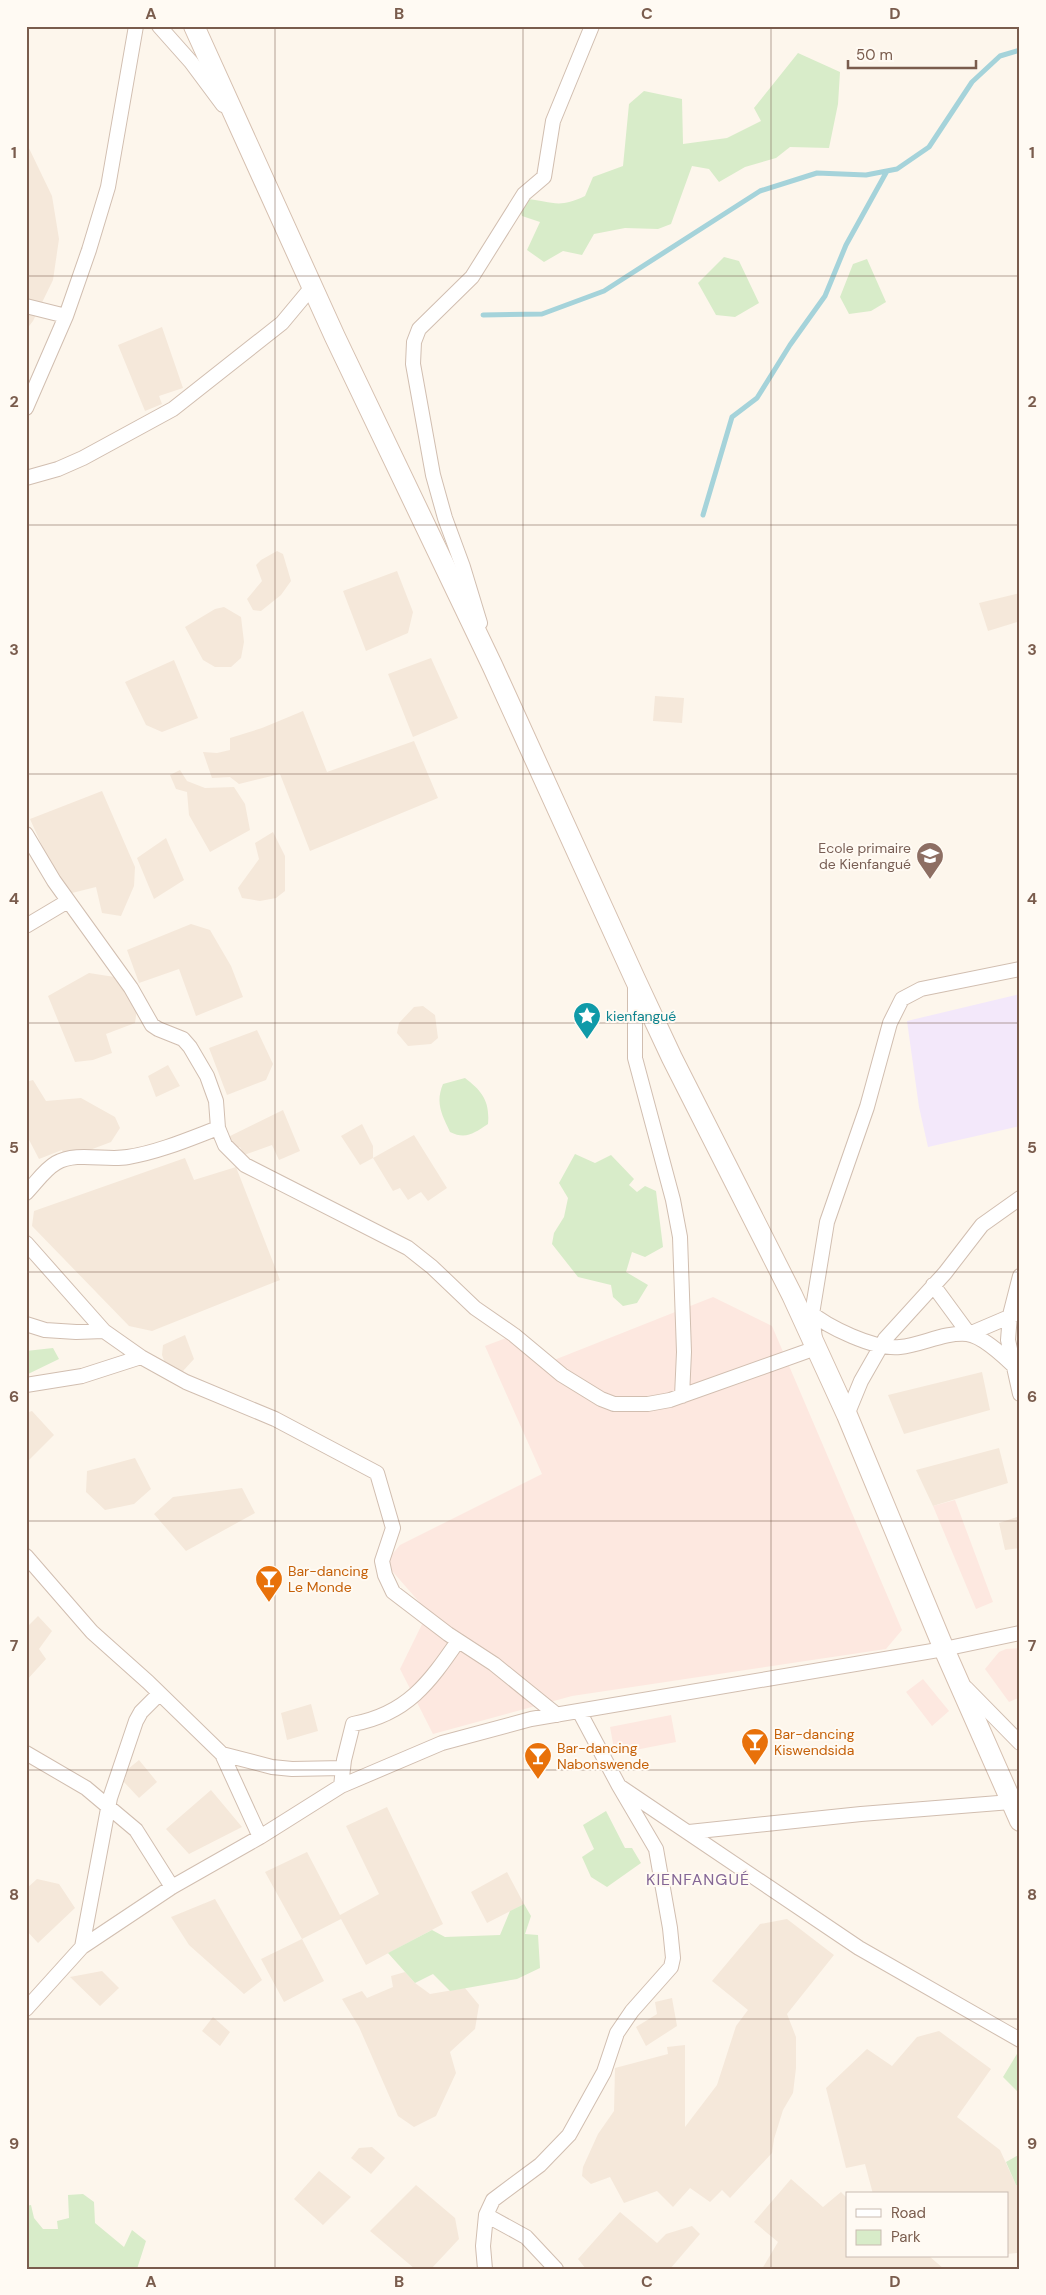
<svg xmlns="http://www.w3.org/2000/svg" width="1046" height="2295" font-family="'DM Sans',sans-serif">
<rect width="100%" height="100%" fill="#fdf6ec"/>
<!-- residential -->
<path fill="#f5e8da" d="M 26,142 L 52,196 L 59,239 L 53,280 L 33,321 L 26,330 Z
M 162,327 L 183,388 L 159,396 L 162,404 L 145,411 L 118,345 Z
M 277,551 L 283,554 L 291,581 L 281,595 L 261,611 L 253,610 L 247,599 L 262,581 L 256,565 L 261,560 Z
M 397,571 L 413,612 L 408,633 L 366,651 L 343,591 Z
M 1020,593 L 1020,621 L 988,631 L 979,603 Z
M 224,607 L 241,617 L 244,642 L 241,658 L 231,667 L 215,667 L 203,660 L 185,627 L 215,609 Z
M 431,658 L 458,718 L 413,737 L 388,674 Z
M 174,660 L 198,718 L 162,732 L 146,725 L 125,682 Z
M 655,696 L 684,698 L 682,723 L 653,721 Z
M 303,711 L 327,772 L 414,741 L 438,798 L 310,851 L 280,774 L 239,784 L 230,777 L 212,778 L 203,752 L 217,753 L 230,750 L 230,738 L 262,728 Z
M 180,770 L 187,781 L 205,788 L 234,787 L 245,804 L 250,830 L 210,852 L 189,815 L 187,792 L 176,789 L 170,775 Z
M 102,791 L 135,867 L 134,886 L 121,916 L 102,913 L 96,887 L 64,895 L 30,819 Z
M 273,832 L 285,856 L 285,891 L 276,898 L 260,901 L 242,898 L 238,888 L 259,859 L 255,843 Z
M 166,838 L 184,880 L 154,899 L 137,858 Z
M 191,924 L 210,930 L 231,966 L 243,997 L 196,1016 L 179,969 L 139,983 L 127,950 Z
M 89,973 L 121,978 L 138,1002 L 135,1023 L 106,1034 L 112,1053 L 93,1060 L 75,1062 L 48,996 Z
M 423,1006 L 435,1015 L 438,1038 L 431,1044 L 408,1046 L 397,1033 L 399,1023 L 414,1007 Z
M 257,1030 L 273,1064 L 266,1080 L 227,1095 L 209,1048 Z
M 168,1065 L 180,1086 L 156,1097 L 148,1076 Z
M 33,1080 L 46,1101 L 81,1098 L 115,1117 L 120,1128 L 111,1142 L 66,1159 L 62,1150 L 39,1159 L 26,1134 L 26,1082 Z
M 283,1110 L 300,1151 L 279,1160 L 272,1145 L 244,1155 L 240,1147 L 229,1149 L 226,1138 Z
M 362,1124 L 373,1146 L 373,1158 L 414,1135 L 447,1188 L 428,1201 L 421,1192 L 408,1200 L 400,1188 L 393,1191 L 373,1158 L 360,1165 L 341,1136 Z
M 185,1158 L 194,1180 L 236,1167 L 280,1280 L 152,1331 L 129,1326 L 32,1226 L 34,1211 Z
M 185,1335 L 194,1359 L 183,1371 L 168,1371 L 162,1355 L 163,1345 Z
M 982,1372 L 990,1410 L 904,1434 L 888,1395 Z
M 32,1411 L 54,1435 L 26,1463 L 26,1413 Z
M 999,1448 L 1008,1483 L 933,1506 L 916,1470 Z
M 135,1458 L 151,1489 L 134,1504 L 105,1510 L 86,1492 L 87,1471 Z
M 242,1488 L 255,1513 L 186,1551 L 154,1514 L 173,1497 Z
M 1017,1517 L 1020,1548 L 1005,1550 L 999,1523 Z
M 38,1616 L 52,1631 L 39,1649 L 46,1659 L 26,1681 L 26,1628 Z
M 311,1704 L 318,1731 L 287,1740 L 281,1713 Z
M 139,1760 L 157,1782 L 139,1798 L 123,1781 L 126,1778 L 122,1774 Z
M 211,1790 L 242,1827 L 189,1854 L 166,1829 Z
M 387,1807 L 443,1924 L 366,1965 L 341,1919 L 302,1939 L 324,1981 L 284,2002 L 261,1959 L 302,1939 L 265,1872 L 307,1852 L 340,1915 L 379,1894 L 346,1826 Z
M 507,1872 L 524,1904 L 487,1923 L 471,1892 Z
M 37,1879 L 59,1884 L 75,1908 L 38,1943 L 26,1930 L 26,1889 Z
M 215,1899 L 262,1980 L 244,1994 L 189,1945 L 171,1917 Z
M 787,1919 L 834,1955 L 787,2014 L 796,2037 L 796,2068 L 793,2093 L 783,2110 L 774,2139 L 772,2153 L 730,2198 L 722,2190 L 710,2202 L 690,2188 L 673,2207 L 657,2191 L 624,2203 L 610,2177 L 591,2184 L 582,2176 L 583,2167 L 598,2134 L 614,2111 L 615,2068 L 668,2054 L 667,2047 L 685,2045 L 685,2127 L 717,2085 L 736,2026 L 748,2010 L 712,1981 L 760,1924 Z
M 102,1971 L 119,1988 L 100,2006 L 70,1977 Z
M 405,1972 L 415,1983 L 430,1994 L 465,1988 L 479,2005 L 475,2029 L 450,2052 L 456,2073 L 436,2116 L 414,2127 L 398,2116 L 359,2027 L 342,1999 L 362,1991 L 367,1998 L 393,1987 L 391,1976 Z
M 672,1998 L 677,2026 L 646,2046 L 636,2027 L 657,2014 L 655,2002 Z
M 213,2017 L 230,2032 L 220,2046 L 202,2031 Z
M 939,2031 L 991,2069 L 957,2117 L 1000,2150 L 1016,2185 L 1020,2187 L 1020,2255 L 1017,2253 L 1007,2254 L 1007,2194 L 873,2194 L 865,2164 L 846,2168 L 826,2088 L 867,2049 L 892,2066 L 917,2037 Z
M 372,2147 L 385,2158 L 371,2174 L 351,2158 L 359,2148 Z
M 319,2171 L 351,2197 L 323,2225 L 294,2199 Z
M 791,2179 L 823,2207 L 841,2192 L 847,2198 L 847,2256 L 929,2256 L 944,2269 L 762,2269 L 778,2242 L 754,2222 Z
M 416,2185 L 455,2218 L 459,2239 L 431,2269 L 415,2269 L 370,2231 Z
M 620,2212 L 657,2243 L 666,2234 L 692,2226 L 700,2234 L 670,2269 L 586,2269 L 578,2259 Z"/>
<!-- commercial -->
<path fill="#fde8e0" d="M 713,1297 L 772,1326 L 902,1630 L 886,1649 L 572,1696 L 433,1734 L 400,1669 L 428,1612 L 385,1563 L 400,1545 L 542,1474 L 485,1346 L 511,1336 L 544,1364 Z
M 955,1500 L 993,1602 L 976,1609 L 933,1506 Z
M 1020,1648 L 1020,1697 L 1009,1702 L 985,1669 L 999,1652 L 1006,1649 Z
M 923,1679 L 949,1711 L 932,1726 L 906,1692 Z
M 671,1715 L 676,1742 L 615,1754 L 610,1727 Z"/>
<!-- education -->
<path fill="#f3e8fa" d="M 1020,994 L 1020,1126 L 928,1147 L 919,1107 L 907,1021 Z"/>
<!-- green -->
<path fill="#d8ecc9" d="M 798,53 L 840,72 L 838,104 L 829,148 L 790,147 L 776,158 L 745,167 L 719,182 L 709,169 L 692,166 L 671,224 L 658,229 L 625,228 L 594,234 L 582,255 L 563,251 L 544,262 L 527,250 L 540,222 L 522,216 L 519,205 L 524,199 C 552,200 556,210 585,196 L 593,177 L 623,166 L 629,104 L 644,91 L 682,99 L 683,144 L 727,138 L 761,121 L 754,108 Z
M 724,257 L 739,261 L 759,303 L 735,317 L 716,315 L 698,283 Z
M 867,259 L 886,302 L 871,311 L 849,314 L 840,297 L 853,264 Z
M 465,1078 C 482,1091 490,1101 488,1124 C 474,1133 466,1140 450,1132 C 442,1115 435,1103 443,1084 Z
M 575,1154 L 595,1163 L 611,1155 L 634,1179 L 629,1185 L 637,1192 L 645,1186 L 656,1191 L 663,1247 L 645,1257 L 632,1252 L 626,1272 L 648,1285 L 637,1303 L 623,1306 L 613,1297 L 611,1285 L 578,1277 L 552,1244 L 554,1233 L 564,1217 L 568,1198 L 559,1183 Z
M 53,1348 L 59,1359 L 26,1375 L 26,1351 Z
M 606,1811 L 625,1848 L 632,1848 L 641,1863 L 607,1887 L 591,1877 L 582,1857 L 594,1849 L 583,1825 Z
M 524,1904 L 531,1916 L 525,1934 L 538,1935 L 540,1968 L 517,1979 L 450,1991 L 433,1974 L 415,1983 L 388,1953 L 432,1930 L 445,1937 L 500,1935 L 510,1911 Z
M 1020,2049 L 1020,2094 L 1003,2077 Z
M 1020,2154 L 1020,2187 L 1016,2185 L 1006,2162 Z
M 83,2194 L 94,2202 L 95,2223 L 124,2247 L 132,2230 L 146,2241 L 137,2269 L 26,2269 L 26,2206 L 31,2205 L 34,2218 L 43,2229 L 58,2229 L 57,2221 L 69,2218 L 68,2195 Z"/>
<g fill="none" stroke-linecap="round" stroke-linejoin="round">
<!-- stream -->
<path stroke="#a5d3da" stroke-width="5" d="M 483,315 L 542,314 L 604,291 L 760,191 L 817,173 L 866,175 L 897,169 L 929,147 L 972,82 L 1000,56 L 1020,50
M 703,515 L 732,417 L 757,398 L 790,345 L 825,296 L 846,245 L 887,171"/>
<defs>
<path id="minor" d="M 159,26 L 191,62 L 223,105
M 26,306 L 66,316
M 26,408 L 66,316 L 89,250 L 108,187 L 136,26
M 26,478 L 58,469 L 83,458 L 173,409 L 282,323 L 312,287
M 480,623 L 463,567 L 445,518 L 433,475 L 413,364 L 414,342 L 419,329 L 472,277 L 524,194 L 544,177 L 553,121 L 592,26
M 26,834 L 54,881 L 131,988 L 152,1025 L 158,1029 L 183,1039 L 190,1047 L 207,1076 L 216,1101 L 218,1128 L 225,1145 L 245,1165 L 408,1248 L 432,1267 L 475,1308 L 514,1335 L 562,1375 L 601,1399 L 614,1404 L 648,1404 L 670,1400 L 816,1348 L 812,1314 L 827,1222 L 867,1107 L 890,1023 L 902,999 L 921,989 L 1020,969
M 26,926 L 68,901
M 635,984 L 635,1058 L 673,1200 L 680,1237 L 684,1352 L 682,1396
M 26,1193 C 36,1183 44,1170 56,1163 C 77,1151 105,1161 128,1157 C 159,1152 189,1139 218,1128
M 26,1243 L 104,1331
M 1020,1276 L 1010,1315 L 1008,1340 L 1020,1394
M 933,1285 L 969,1334 L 1016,1314
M 809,1311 C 827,1327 875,1350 900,1347 C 922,1345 944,1332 967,1334 C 984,1336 1008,1360 1020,1372
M 26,1324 L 45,1330 L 76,1332 L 104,1331 L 141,1357 L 186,1382 L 275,1419 L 377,1473 L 393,1528 L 382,1561 L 385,1575 L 393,1592 L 448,1634 L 494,1664 L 557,1715
M 26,1385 L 82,1376 L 141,1357
M 847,1415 L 861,1381 L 885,1339 L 945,1273 L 982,1225 L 1020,1198
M 26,1556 L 92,1632 L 148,1682 L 222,1754 L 260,1837
M 966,1688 L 1020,1743
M 579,1711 L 619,1786 L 859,1948 L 1020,2040
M 26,1753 L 86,1788 L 136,1830 L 172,1887
M 222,1754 L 272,1767 L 292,1769 L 343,1768
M 341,1786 L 344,1760 L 353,1724 C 407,1714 429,1683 458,1641
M 689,1832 L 861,1814 L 1011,1802
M 82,1947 L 110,1798 L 136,1721 L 141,1712 L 159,1694
M 26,2009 L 82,1947 L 172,1887 L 260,1837 L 341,1786 L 442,1743 L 531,1719 L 944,1649 L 1020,1633
M 486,2215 L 526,2237 L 556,2269
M 485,2269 L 483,2246 L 486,2215 L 493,2200 L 540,2165 L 569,2135 L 604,2072 L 617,2033 L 632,2011 L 671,1967 L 673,1958 L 670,1928 L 656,1849 L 619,1786"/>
<path id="secondary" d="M 194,26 L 335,337 L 492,665 L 635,979 L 672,1058 L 792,1295 L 847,1415 L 944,1649 L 1020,1821"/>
</defs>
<!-- minor casing -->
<use href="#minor" stroke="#d1beb0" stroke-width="16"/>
<!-- secondary casing -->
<use href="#secondary" stroke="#d6c0b0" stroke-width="22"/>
<!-- minor -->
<use href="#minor" stroke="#fff" stroke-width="14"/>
<!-- secondary -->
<use href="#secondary" stroke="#fff" stroke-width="20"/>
</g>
<!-- grid -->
<path fill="none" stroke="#7a5c4d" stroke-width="1" stroke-opacity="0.55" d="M 275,26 L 275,2269M 523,26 L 523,2269M 771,26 L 771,2269M 26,276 L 1020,276M 26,525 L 1020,525M 26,774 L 1020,774M 26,1023 L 1020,1023M 26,1272 L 1020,1272M 26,1521 L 1020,1521M 26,1770 L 1020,1770M 26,2019 L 1020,2019"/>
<!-- icons -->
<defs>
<symbol id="school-pin" viewBox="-11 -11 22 30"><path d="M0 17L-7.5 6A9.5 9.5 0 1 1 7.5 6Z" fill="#8d6e63" stroke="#fffaf3"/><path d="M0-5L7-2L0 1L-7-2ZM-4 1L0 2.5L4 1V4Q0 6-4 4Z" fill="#fff"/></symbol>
<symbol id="sight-pin" viewBox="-11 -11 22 30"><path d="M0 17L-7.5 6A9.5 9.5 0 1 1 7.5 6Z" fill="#0f9aa8" stroke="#fffaf3"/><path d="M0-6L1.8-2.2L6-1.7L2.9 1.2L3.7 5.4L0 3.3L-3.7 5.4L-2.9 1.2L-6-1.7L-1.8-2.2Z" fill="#fff"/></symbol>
<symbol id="bar-pin" viewBox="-11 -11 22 30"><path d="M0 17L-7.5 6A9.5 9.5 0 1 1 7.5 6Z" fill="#e8710a" stroke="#fffaf3"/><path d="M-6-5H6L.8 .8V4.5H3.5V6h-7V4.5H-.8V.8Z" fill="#fff"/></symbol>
</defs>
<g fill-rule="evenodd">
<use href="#school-pin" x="914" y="840" width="32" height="43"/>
<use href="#sight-pin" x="571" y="1000" width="32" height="43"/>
<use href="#bar-pin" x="253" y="1563" width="32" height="43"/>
<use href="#bar-pin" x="739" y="1726" width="32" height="43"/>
<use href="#bar-pin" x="522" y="1740" width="32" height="43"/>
</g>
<g text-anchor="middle" stroke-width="4" stroke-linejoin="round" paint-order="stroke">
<!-- education labels -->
<g font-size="14" fill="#785e54" stroke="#fffaf3" text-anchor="end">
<text x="911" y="853">Ecole primaire<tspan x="911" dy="16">de Kienfangué</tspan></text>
</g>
<!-- culture labels -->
<g font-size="14" fill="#0d838f" stroke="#fffaf3" text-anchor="start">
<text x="606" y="1021">kienfangué</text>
</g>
<!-- food labels -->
<g font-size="14" fill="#c56008" stroke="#fffaf3" text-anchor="start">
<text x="288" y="1576">Bar-dancing<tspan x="288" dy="16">Le Monde</tspan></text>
<text x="774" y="1739">Bar-dancing<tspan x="774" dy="16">Kiswendsida</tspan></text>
<text x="557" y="1753">Bar-dancing<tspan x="557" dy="16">Nabonswende</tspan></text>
</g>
<!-- quarter labels -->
<g font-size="16" letter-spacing="1" fill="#846695" stroke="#fffaf3">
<text x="698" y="1885">KIENFANGUÉ</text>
</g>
</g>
<!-- border -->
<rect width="1046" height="2295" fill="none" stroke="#fffaf3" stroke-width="55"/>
<!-- legend -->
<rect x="846" y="2192" width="162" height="65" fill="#fffaf3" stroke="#cabbb1"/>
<rect x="856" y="2209" width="25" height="8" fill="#ffffff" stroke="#cabbb1"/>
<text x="891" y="2218" font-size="15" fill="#7a5c4d">Road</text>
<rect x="856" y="2230" width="25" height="15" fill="#d8ecc9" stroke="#cabbb1"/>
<text x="891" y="2242" font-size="15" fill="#7a5c4d">Park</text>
<!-- scale -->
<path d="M848 60v8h128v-8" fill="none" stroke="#7a5c4d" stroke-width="2.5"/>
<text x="856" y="60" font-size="15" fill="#7a5c4d" stroke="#fffaf3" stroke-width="4" paint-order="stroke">50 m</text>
<rect x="28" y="28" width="990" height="2240" fill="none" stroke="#7a5c4d" stroke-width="2"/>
<g font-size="16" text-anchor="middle" font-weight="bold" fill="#7a5c4d">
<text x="151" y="19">A</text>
<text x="399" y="19">B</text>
<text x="647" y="19">C</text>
<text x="895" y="19">D</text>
<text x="14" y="158">1</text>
<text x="1032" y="158">1</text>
<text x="14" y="407">2</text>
<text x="1032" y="407">2</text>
<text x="14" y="655">3</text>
<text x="1032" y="655">3</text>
<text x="14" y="904">4</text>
<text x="1032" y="904">4</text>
<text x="14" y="1153">5</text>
<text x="1032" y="1153">5</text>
<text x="14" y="1402">6</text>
<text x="1032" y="1402">6</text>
<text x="14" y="1651">7</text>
<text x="1032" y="1651">7</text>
<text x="14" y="1900">8</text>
<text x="1032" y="1900">8</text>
<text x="14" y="2149">9</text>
<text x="1032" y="2149">9</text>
<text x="151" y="2287">A</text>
<text x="399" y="2287">B</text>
<text x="647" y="2287">C</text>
<text x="895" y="2287">D</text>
</g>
</svg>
